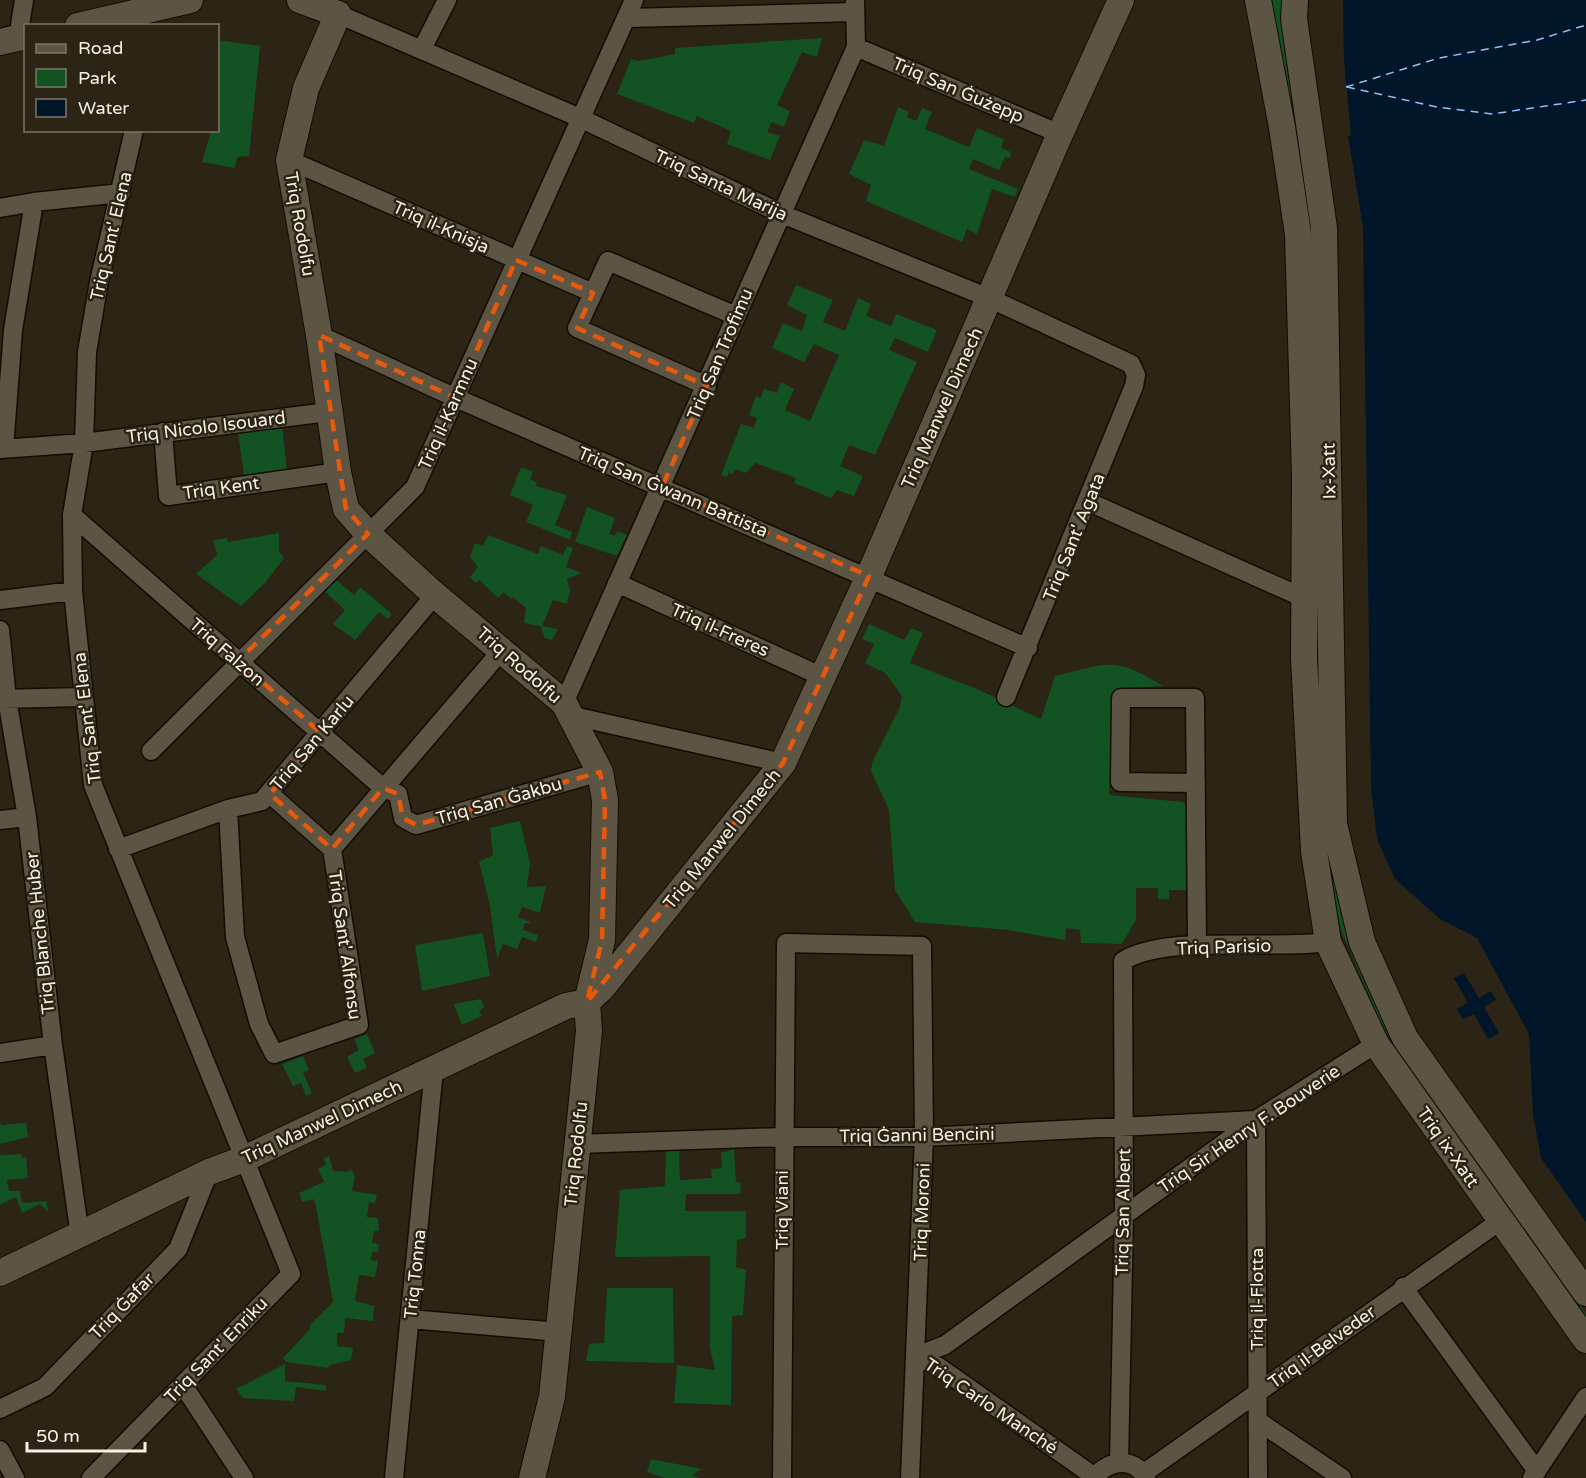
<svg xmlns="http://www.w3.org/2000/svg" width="1586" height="1478" font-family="'Varela Round',sans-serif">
<rect width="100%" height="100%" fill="#2c2414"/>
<!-- green -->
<path fill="#135222" d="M 1267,0 L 1284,0 L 1311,217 L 1317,467 Z
M 822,38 L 817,57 L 802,52 L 777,105 L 790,111 L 784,127 L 772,122 L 767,132 L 780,136 L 770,160 L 727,144 L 731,131 L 697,116 L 694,123 L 617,94 L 631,59 L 639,61 L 675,54 L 675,48 Z
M 218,40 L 260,46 L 249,156 L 237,157 L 235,168 L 202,162 L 211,131 L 218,130 Z
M 898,107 L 909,112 L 907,117 L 916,121 L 922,108 L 932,112 L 925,129 L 969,147 L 977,128 L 1004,139 L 1001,148 L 1011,152 L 1010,158 L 1005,157 L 999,170 L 973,159 L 969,169 L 1018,189 L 1015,197 L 992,189 L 977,234 L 967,229 L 962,242 L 866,201 L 871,185 L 849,174 L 864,140 L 884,146 Z
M 796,285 L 833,300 L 823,322 L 845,331 L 858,298 L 871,304 L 866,316 L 891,326 L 896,314 L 937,330 L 928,352 L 895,338 L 889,350 L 917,362 L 875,455 L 849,445 L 840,466 L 863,476 L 854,496 L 837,490 L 831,498 L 794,483 L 796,478 L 755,463 L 746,473 L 736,469 L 732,474 L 729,472 L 727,477 L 721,475 L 741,424 L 754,428 L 757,418 L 749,415 L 756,396 L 761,398 L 764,389 L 777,393 L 781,382 L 794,389 L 785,410 L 810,421 L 839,355 L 814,344 L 804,362 L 772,348 L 783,323 L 802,331 L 807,315 L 787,305 Z
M 282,425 L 287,471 L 244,476 L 238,432 Z
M 521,467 L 533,472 L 530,479 L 537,482 L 536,486 L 567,495 L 555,525 L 572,532 L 570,540 L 526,522 L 533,505 L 510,495 Z
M 1319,481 L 1323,779 L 1409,1062 L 1586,1314 L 1586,1324 L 1405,1065 L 1380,1021 L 1341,930 L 1322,835 L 1315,673 Z
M 587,507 L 615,518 L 609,534 L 615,536 L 617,531 L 627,535 L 617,556 L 575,542 Z
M 279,533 L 279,552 L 284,558 L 265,583 L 241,606 L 196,574 L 217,555 L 213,540 L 227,538 L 228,542 Z
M 488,535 L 538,554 L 541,546 L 563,555 L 567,546 L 573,548 L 566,567 L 582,573 L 567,579 L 570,590 L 567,604 L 553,600 L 542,626 L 558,629 L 552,640 L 545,638 L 540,626 L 524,623 L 526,608 L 513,597 L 511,599 L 504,592 L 498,598 L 479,580 L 476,583 L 470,577 L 478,567 L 470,557 L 475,543 L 483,546 Z
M 334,578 L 354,595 L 360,587 L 392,614 L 388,619 L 379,612 L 355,640 L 333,624 L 345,610 L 322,589 Z
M 869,624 L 904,640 L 911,628 L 923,633 L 910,663 L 977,689 L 1041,719 L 1055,676 C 1110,663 1113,656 1163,686 L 1115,689 L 1109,795 L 1183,802 L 1189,809 L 1190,890 L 1169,890 L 1169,899 L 1158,899 L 1158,888 L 1136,888 L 1136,920 L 1122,944 L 1081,943 L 1080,930 L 1066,928 L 1065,940 L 1008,930 L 915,922 L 895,890 L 889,810 L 871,771 L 872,763 L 900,707 L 902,696 L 885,673 L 865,663 L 874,644 L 862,639 Z
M 520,821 L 530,863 L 527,887 L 546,886 L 540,913 L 522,907 L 518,917 L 530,922 L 529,924 L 525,923 L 523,930 L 538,935 L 536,942 L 522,937 L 517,949 L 503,944 L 497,959 L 490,906 L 479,862 L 493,855 L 490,828 Z
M 483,933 L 490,976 L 422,991 L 415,945 Z
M 481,999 L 484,1008 L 479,1010 L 482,1016 L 462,1025 L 454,1004 Z
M 367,1034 L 375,1053 L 363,1059 L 367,1068 L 355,1073 L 347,1057 L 359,1050 L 354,1039 Z
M 303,1056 L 309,1070 L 303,1073 L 312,1093 L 306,1096 L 301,1083 L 293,1086 L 282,1064 Z
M 0,1120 L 1,1125 L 26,1123 L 28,1137 L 0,1144 Z
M 679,1148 L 680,1180 L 712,1178 L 711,1169 L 722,1168 L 721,1153 L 734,1149 L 736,1182 L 741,1183 L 740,1194 L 686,1194 L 685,1211 L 746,1211 L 746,1238 L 737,1240 L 736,1267 L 746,1270 L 743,1315 L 732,1316 L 731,1405 L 674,1403 L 677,1365 L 715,1370 L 710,1348 L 710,1256 L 615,1257 L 620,1190 L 665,1186 L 666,1151 Z
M 21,1154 L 22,1158 L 26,1157 L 28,1178 L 7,1180 L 9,1191 L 20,1191 L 22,1203 L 46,1201 L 49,1213 L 40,1204 L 22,1213 L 16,1197 L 0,1205 L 0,1155 Z
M 329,1156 L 333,1171 L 347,1172 L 351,1169 L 355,1176 L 352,1191 L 377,1195 L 375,1203 L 369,1202 L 367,1217 L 378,1218 L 379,1231 L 374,1231 L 372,1243 L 379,1244 L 378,1252 L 372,1252 L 371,1260 L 378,1261 L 375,1277 L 359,1275 L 355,1301 L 374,1306 L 373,1321 L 345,1318 L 344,1333 L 337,1333 L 337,1346 L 353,1348 L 351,1360 L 329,1365 L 328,1368 L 286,1362 L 283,1358 L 310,1329 L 310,1325 L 333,1302 L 316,1206 L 313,1199 L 302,1202 L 299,1193 L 324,1182 L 318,1169 L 327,1164 L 323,1159 Z
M 607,1288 L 673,1288 L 674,1363 L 586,1361 L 589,1344 L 604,1343 Z
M 285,1364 L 285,1381 L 326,1385 L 326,1391 L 296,1387 L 294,1401 L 243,1398 L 236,1389 Z
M 651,1459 L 702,1469 L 692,1475 L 699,1478 L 665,1478 L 647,1472 Z"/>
<!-- water -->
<path fill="#02162a" d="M 1343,0 L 1586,0 L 1586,1222 L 1541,1158 L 1533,1115 L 1529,1034 L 1477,938 L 1440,919 L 1395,879 L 1377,839 L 1371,787 L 1363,227 L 1348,136 L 1351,135 L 1344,61 Z
M 1464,973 L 1479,998 L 1491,991 L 1496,1000 L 1484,1007 L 1499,1033 L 1488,1039 L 1474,1014 L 1463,1019 L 1457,1009 L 1468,1003 L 1454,978 Z"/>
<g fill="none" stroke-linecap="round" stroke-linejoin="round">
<!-- ferry -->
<path stroke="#90c3f8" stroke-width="1.5" stroke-dasharray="8 6" stroke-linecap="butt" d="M 1346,87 L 1439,58 L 1537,40 L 1586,25
M 1347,87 L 1437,107 L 1492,114 L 1586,100"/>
<defs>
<path id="street" d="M 338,14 L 580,118 L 782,214 L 989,298 L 1131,364 L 1136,375 L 1134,386 L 1006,697
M 628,18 L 855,12
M 8,36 L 18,38 L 24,0
M 856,47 L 1060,134
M 422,49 L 447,0
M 289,160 L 593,293
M 0,208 L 34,202 L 121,193
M 319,335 L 456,398 L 1028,648
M 707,386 L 577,328 L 608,261 L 736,316
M 163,432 L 168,496 L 338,472
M 0,449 L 84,443 L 328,412
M 4,449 L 13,330 L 34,202
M 1089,502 L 1306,599
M 72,515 L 383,788 L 398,794 L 403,818 L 416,825 L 600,772
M 617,583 L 823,677
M 0,600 L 73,591
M 0,630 L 7,699 L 27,817 L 53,1045 L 80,1236
M 0,699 L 83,697
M 564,703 L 856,47 L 855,0
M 573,716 L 783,763
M 151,751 L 415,487 L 634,0
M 1196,783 L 1120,782 L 1121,698 L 1195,698 L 1197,946
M 270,794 L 332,849
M 228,809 L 235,937 L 259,1024 L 274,1054 L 359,1025 L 332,849 L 502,650
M 0,820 L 27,817
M 118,849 L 228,809 L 262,801 L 435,595
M 0,1053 L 53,1045
M 1256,1120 L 1258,1478
M 577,1144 L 782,1137 L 924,1137 L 1256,1120
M 1403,1287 L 1537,1471
M 410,1319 L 559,1332
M 917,1356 L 945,1345 L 1256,1120 L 1376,1044
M 917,1356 L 939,1367 L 1095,1477
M 183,1385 L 244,1478
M 0,1409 L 45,1387 L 178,1249 L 209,1172
M 1258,1421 L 1342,1478
M 0,1450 L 15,1478
M 1119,1462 L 1124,1216 L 1123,961 C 1165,934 1274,950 1328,942
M 1144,1473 L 1500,1221
M 91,1478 L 291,1274 L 93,785 L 73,591 L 72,515 L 84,443 L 87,352 L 99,282 L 134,130
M 394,1478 L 434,1069
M 782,1478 L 786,943 L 922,946 L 924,1137 L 910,1478
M 1094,1478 C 1108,1460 1134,1456 1146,1478
M 1532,1478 L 1586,1397"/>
<path id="secondary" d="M 300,0 L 338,14 L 306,88 L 289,160 L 319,335 L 338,472 L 346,509 L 368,534 L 435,595 L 564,703 L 600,772 L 605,800 L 602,940 L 587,1002 L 589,1031 L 552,1397 L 532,1478
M 1258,0 L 1282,127 L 1298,234 L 1305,475 L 1304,658 L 1314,851 L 1328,942 L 1376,1044 L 1586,1340
M 1295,0 L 1294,19 L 1324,228 L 1334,824 L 1362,942 L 1405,1038 L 1586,1293
M 78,26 L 190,0
M 0,42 L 26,36
M 0,1273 L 209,1172 L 244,1159 L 566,1006 L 587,1002 L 602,988 L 783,763 L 869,576 L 1060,134 L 1121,0"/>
</defs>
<!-- street casing -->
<use href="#street" stroke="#140d02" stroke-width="21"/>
<!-- secondary casing -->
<use href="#secondary" stroke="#140d02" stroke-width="28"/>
<!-- street -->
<use href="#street" stroke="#5d5543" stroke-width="18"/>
<!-- secondary -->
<use href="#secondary" stroke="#5d5543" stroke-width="26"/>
</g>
<!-- marked area -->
<path fill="none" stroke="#e8590c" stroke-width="4.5" stroke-dasharray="12 8" stroke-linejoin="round" d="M 516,260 L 593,293 L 577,328 L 707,386 L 662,487 L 869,576 L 783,763 L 587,1002 L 602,940 L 605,800 L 600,772 L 416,825 L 403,818 L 398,794 L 383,788 L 332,849 L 270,794 L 321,733 L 238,661 L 368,534 L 346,509 L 319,335 L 456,398 Z"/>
<g text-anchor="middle" stroke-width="5" stroke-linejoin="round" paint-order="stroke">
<!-- street labels -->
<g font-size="18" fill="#f5f0e6" stroke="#2c2414">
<text transform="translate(958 90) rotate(23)" y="6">Triq San Ġużepp</text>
<text transform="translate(721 185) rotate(25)" y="6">Triq Santa Marija</text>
<text transform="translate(300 224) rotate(80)" y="6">Triq Rodolfu</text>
<text transform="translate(441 227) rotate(24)" y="6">Triq il-Knisja</text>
<text transform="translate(111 236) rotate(-77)" y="6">Triq Sant' Elena</text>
<text transform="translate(720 354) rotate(-67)" y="6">Triq San Trofimu</text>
<text transform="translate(942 408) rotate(-66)" y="6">Triq Manwel Dimech</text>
<text transform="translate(448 414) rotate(-66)" y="6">Triq il-Karmnu</text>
<text transform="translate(206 427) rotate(-7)" y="6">Triq Nicolo Isouard</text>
<text transform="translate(1329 471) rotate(-91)" y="6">Ix-Xatt</text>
<text transform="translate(221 488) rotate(-8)" y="6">Triq Kent</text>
<text transform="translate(673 492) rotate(23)" y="6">Triq San Ġwann Battista</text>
<text transform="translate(1074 537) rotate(-68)" y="6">Triq Sant' Agata</text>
<text transform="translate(720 630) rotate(24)" y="6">Triq il-Freres</text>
<text transform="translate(227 652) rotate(41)" y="6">Triq Falzon</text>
<text transform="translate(519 665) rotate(41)" y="6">Triq Rodolfu</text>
<text transform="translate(87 718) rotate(-97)" y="6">Triq Sant' Elena</text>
<text transform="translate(312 743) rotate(-50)" y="6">Triq San Karlu</text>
<text transform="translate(499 801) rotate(-16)" y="6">Triq San Ġakbu</text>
<text transform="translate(722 839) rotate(-51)" y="6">Triq Manwel Dimech</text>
<text transform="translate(40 933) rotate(-96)" y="6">Triq Blanche Huber</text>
<text transform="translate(345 945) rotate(82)" y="6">Triq Sant' Alfonsu</text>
<text transform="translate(1224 947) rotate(-2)" y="6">Triq Parisio</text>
<text transform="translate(322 1122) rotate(-25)" y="6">Triq Manwel Dimech</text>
<text transform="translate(1249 1129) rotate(-34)" y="6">Triq Sir Henry F. Bouverie</text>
<text transform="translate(917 1135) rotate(-1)" y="6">Triq Ġanni Bencini</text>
<text transform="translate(1448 1147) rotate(55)" y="6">Triq ix-Xatt</text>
<text transform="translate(576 1154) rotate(-84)" y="6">Triq Rodolfu</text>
<text transform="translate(782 1210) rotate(-90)" y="6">Triq Viani</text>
<text transform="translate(922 1212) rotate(-88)" y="6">Triq Moroni</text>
<text transform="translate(1123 1212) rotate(-89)" y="6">Triq San Albert</text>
<text transform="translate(415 1274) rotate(-84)" y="6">Triq Tonna</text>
<text transform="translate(1257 1299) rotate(-90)" y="6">Triq il-Flotta</text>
<text transform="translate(122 1306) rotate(-46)" y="6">Triq Ġafar</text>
<text transform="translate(1322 1347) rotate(-36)" y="6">Triq il-Belveder</text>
<text transform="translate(216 1350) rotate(-46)" y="6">Triq Sant' Enriku</text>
<text transform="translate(991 1406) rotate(34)" y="6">Triq Carlo Manché</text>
</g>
</g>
<!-- legend -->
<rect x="24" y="24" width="195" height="108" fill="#2c2414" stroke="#7c7668" stroke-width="1.5"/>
<rect x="36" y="44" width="30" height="9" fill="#5d5543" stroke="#7c7668" stroke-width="1.5"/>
<text x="78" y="54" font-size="18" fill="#f5f0e6">Road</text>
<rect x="36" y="69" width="30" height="18" fill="#135222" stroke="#7c7668" stroke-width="1.5"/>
<text x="78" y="84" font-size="18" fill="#f5f0e6">Park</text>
<rect x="36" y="99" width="30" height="18" fill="#02162a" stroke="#7c7668" stroke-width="1.5"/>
<text x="78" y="114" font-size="18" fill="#f5f0e6">Water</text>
<!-- scale -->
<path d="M27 1442v9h118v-9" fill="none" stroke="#f5f0e6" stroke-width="3"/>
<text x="36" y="1442" font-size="18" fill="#f5f0e6" stroke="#2c2414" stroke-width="4.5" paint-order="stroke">50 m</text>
</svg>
